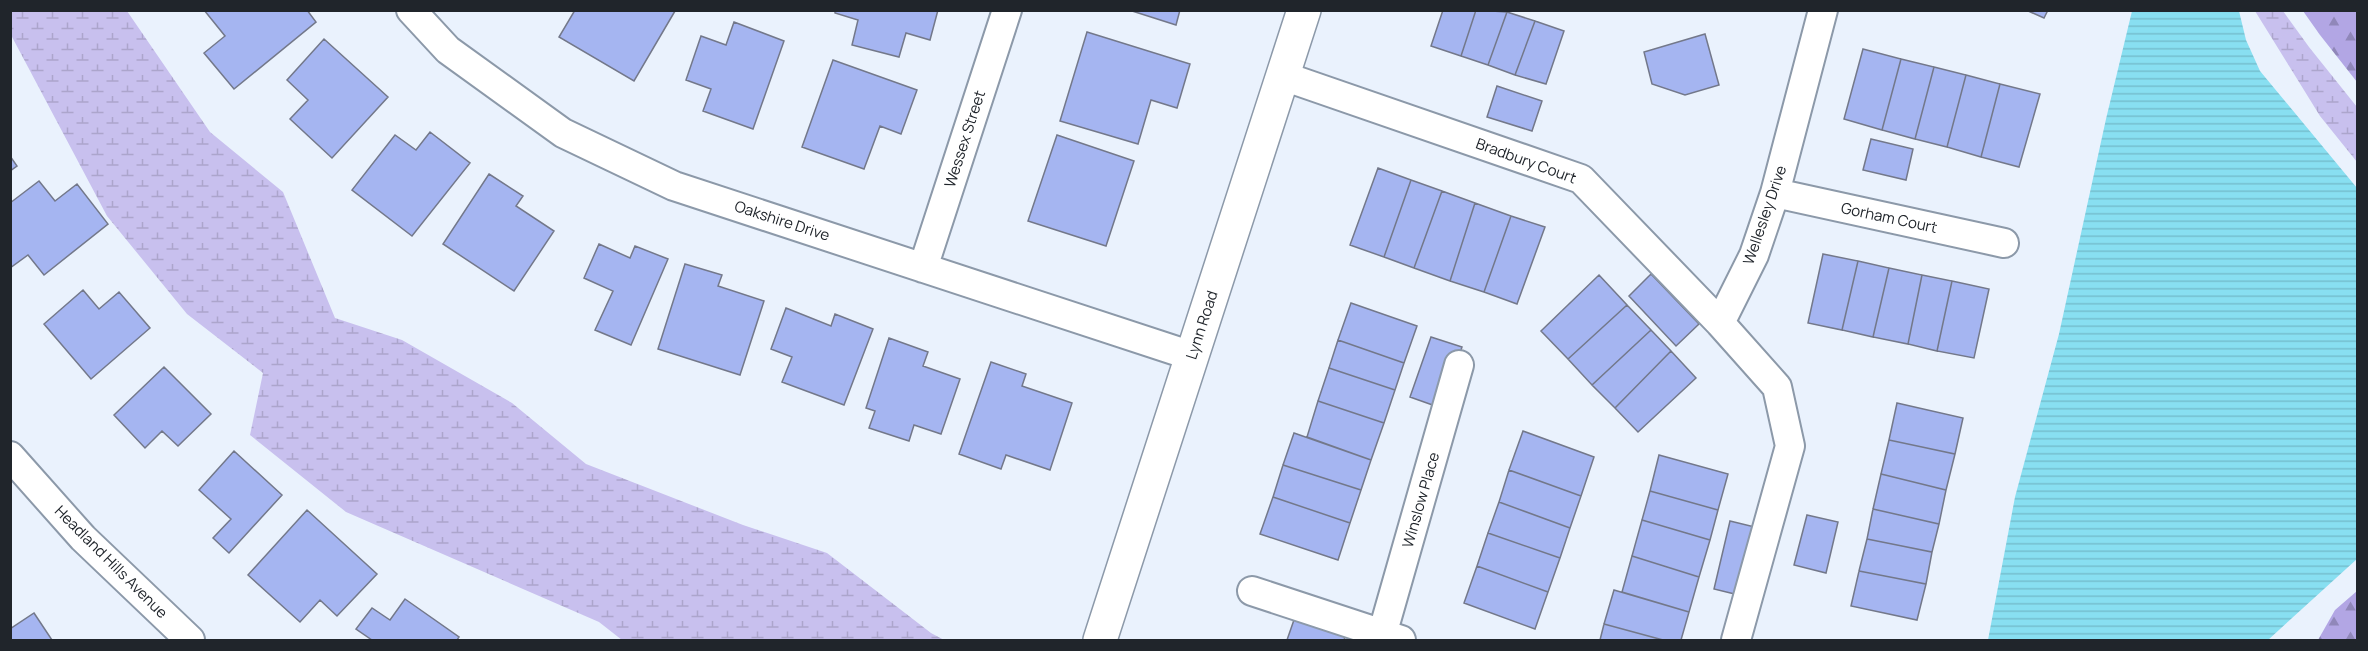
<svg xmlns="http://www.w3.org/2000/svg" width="2368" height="651" font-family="Manrope,sans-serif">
<defs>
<pattern id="forest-firs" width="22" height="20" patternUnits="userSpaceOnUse" patternTransform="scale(1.5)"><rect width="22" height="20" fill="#b2a6e4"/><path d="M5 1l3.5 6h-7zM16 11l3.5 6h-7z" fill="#9087b9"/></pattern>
<pattern id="wetland-marsh" width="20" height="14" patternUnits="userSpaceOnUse" patternTransform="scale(1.5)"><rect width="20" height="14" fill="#c8c0ee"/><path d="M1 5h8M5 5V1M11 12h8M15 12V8" fill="none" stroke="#aca5cc"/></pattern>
<pattern id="water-rules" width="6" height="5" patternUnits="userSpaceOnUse" patternTransform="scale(1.5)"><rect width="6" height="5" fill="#88dff1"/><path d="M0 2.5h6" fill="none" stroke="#75bfcf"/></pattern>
</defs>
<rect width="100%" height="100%" fill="#eaf2fd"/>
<!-- forest -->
<path fill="url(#forest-firs)" d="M 2303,11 L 2357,11 L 2357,82 L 2320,35 Z
M 2357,591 L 2357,640 L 2318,640 L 2335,610 Z"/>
<!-- wetland -->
<path fill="url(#wetland-marsh)" d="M 10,11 L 127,11 L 210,132 L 283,192 L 335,318 L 402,340 L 512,403 L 586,464 L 743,525 L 827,553 L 931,633 L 944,640 L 622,640 L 599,622 L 346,512 L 250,435 L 263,373 L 187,314 L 107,216 L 11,35 Z
M 2255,11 L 2283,11 L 2309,47 L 2357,107 L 2357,162 L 2320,116 Z"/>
<!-- water -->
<path fill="url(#water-rules)" d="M 2132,11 L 2239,11 L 2246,40 L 2260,71 L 2357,188 L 2357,559 L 2268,640 L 1988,640 L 2015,497 L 2059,334 L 2106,119 Z"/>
<!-- building -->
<path fill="#a5b5f1" stroke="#73788a" stroke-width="1.5" d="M 204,10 L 307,10 L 316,22 L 234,89 L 204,53 L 225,36 Z
M 575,10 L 674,10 L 675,11 L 634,81 L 559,37 Z
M 835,10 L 938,10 L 930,40 L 906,33 L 899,57 L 852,45 L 858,20 L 835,13 Z
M 1129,10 L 1180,10 L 1176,25 Z
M 1443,10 L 1476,10 L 1461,56 L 1431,46 Z
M 1476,10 L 1507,12 L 1488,65 L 1461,56 Z
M 2026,10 L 2048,10 L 2044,18 Z
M 1507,12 L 1535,21 L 1515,75 L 1488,65 Z
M 1535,21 L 1564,31 L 1546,84 L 1515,75 Z
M 734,22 L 784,41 L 753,129 L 703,111 L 711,89 L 686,80 L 701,36 L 726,45 Z
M 1087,32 L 1190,64 L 1177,108 L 1151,100 L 1138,144 L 1060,121 Z
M 1705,34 L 1719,85 L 1685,95 L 1652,84 L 1644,52 Z
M 324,39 L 388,97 L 332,158 L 290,119 L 308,100 L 287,80 Z
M 1863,49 L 1901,59 L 1882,130 L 1844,119 Z
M 1901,59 L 1934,67 L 1915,139 L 1882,130 Z
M 833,60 L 917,90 L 901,134 L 880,126 L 864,169 L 802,147 Z
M 1934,67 L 1966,75 L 1947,147 L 1915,139 Z
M 1966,75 L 2000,84 L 1981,157 L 1947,147 Z
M 2000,84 L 2040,94 L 2019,167 L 1981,157 Z
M 1497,86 L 1542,101 L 1532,131 L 1487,117 Z
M 430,132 L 470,163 L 412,236 L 352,190 L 395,135 L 416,150 Z
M 1057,135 L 1134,161 L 1106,246 L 1028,221 Z
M 1871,139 L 1913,149 L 1906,180 L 1863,170 Z
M 10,156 L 17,166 L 10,171 Z
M 1378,168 L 1411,180 L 1384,257 L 1350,245 Z
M 489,174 L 523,196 L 516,206 L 554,231 L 514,291 L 443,244 Z
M 1411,180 L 1442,191 L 1414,268 L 1384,257 Z
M 39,181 L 55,201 L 77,184 L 108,224 L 44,275 L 28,255 L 10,268 L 10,203 Z
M 1442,191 L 1475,203 L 1450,281 L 1414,268 Z
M 1475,203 L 1511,216 L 1484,292 L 1450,281 Z
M 1511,216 L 1545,227 L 1517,304 L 1484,292 Z
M 599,244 L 630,258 L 635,246 L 668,259 L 631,345 L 595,330 L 613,291 L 584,278 Z
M 1823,254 L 1858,261 L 1842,330 L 1808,323 Z
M 1858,261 L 1889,268 L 1873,337 L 1842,330 Z
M 685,264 L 722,275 L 718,286 L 764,301 L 740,375 L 658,349 Z
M 1889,268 L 1922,275 L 1908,344 L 1873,337 Z
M 1651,274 L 1699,324 L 1676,346 L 1629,296 Z
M 1599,275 L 1627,305 L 1568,359 L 1541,331 Z
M 1922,275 L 1952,281 L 1937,351 L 1908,344 Z
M 1952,281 L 1989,289 L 1974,358 L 1937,351 Z
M 83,290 L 99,309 L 119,292 L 150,328 L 91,379 L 44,324 Z
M 1351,303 L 1417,326 L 1404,363 L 1338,340 Z
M 1627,305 L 1651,330 L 1592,385 L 1568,359 Z
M 786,308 L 831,326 L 835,314 L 873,329 L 844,405 L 782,382 L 792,357 L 771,349 Z
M 1651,330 L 1671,351 L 1615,408 L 1592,385 Z
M 1431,337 L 1462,347 L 1441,408 L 1410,397 Z
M 889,338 L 928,352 L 923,366 L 960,379 L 941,434 L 914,425 L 909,441 L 869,428 L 875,411 L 866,408 Z
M 1338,340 L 1404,363 L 1395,390 L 1329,368 Z
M 1671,351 L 1696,378 L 1638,432 L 1615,408 Z
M 991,362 L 1026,374 L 1022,386 L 1072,403 L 1050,470 L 1006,455 L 1001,469 L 959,454 Z
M 164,367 L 211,414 L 178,446 L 162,431 L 145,448 L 114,415 Z
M 1329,368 L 1395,390 L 1384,423 L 1318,401 Z
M 1318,401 L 1384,423 L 1371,460 L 1307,437 Z
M 1897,403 L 1963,418 L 1955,454 L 1889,440 Z
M 1523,431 L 1594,457 L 1581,496 L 1509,470 Z
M 1294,433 L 1371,460 L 1361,490 L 1283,465 Z
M 1889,440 L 1955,454 L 1946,490 L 1881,474 Z
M 234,451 L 282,495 L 229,553 L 213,538 L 231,519 L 199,490 Z
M 1659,455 L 1728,474 L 1718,510 L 1650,491 Z
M 1283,465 L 1361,490 L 1350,523 L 1273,497 Z
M 1509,470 L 1581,496 L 1570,528 L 1499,502 Z
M 1881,474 L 1946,490 L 1939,524 L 1873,509 Z
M 1650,491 L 1718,510 L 1710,540 L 1642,520 Z
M 1273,497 L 1350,523 L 1338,560 L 1260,534 Z
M 1499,502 L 1570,528 L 1560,558 L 1488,533 Z
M 1873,509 L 1939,524 L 1932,552 L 1867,539 Z
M 307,510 L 377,574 L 337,616 L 320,600 L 300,622 L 248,575 Z
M 1807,515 L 1838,522 L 1826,573 L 1794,565 Z
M 1642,520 L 1710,540 L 1699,577 L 1632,556 Z
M 1730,521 L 1763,529 L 1747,597 L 1714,589 Z
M 1488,533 L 1560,558 L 1548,592 L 1477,566 Z
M 1867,539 L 1932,552 L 1926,584 L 1859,571 Z
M 1632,556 L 1699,577 L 1689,612 L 1622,592 Z
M 1477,566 L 1548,592 L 1535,629 L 1464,603 Z
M 1859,571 L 1926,584 L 1917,620 L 1851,606 Z
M 1614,590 L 1689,612 L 1681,640 L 1663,640 L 1604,624 Z
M 405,599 L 459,637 L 457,640 L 372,640 L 356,629 L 372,608 L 390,620 Z
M 34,613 L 52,640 L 10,640 L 10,629 Z
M 1295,617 L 1346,634 L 1344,640 L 1287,640 Z
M 1604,624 L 1663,640 L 1600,640 Z"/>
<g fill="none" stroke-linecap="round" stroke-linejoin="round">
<defs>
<path id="street" d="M 411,10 L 448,50 L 563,133 L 674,186 L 1192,356
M 1283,76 L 1581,179 L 1720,323 L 1777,387 L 1790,446 L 1736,640
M 1775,193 L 2004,243
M 923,268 L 1007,10
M 1720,323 L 1754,255 L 1775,193 L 1823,10
M 10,456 L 83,538 L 190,640
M 1252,591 L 1401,640
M 1382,635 L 1459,365"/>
<path id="secondary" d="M 1100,640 L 1304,10"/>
</defs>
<!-- street casing -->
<use href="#street" stroke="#8c99a9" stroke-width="32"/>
<!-- secondary casing -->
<use href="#secondary" stroke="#8c99a9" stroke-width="36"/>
<!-- street -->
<use href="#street" stroke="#fff" stroke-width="28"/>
<!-- secondary -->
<use href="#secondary" stroke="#fff" stroke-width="33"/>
</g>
<g text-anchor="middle" stroke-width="6" stroke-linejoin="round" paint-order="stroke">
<!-- street labels -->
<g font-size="15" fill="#20252b" stroke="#fff">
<text transform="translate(965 139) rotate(-72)" y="5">Wessex Street</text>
<text transform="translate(1526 161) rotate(20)" y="5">Bradbury Court</text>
<text transform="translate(1765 215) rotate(-71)" y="5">Wellesley Drive</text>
<text transform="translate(1889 218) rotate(12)" y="5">Gorham Court</text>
<text transform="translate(782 221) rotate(18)" y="5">Oakshire Drive</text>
<text transform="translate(1202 325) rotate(-72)" y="5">Lynn Road</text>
<text transform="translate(1421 500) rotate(-74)" y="5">Winslow Place</text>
<text transform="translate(111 562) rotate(45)" y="5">Headland Hills Avenue</text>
</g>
</g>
<!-- border -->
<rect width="2368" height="651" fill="none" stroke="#20252b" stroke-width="24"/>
</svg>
